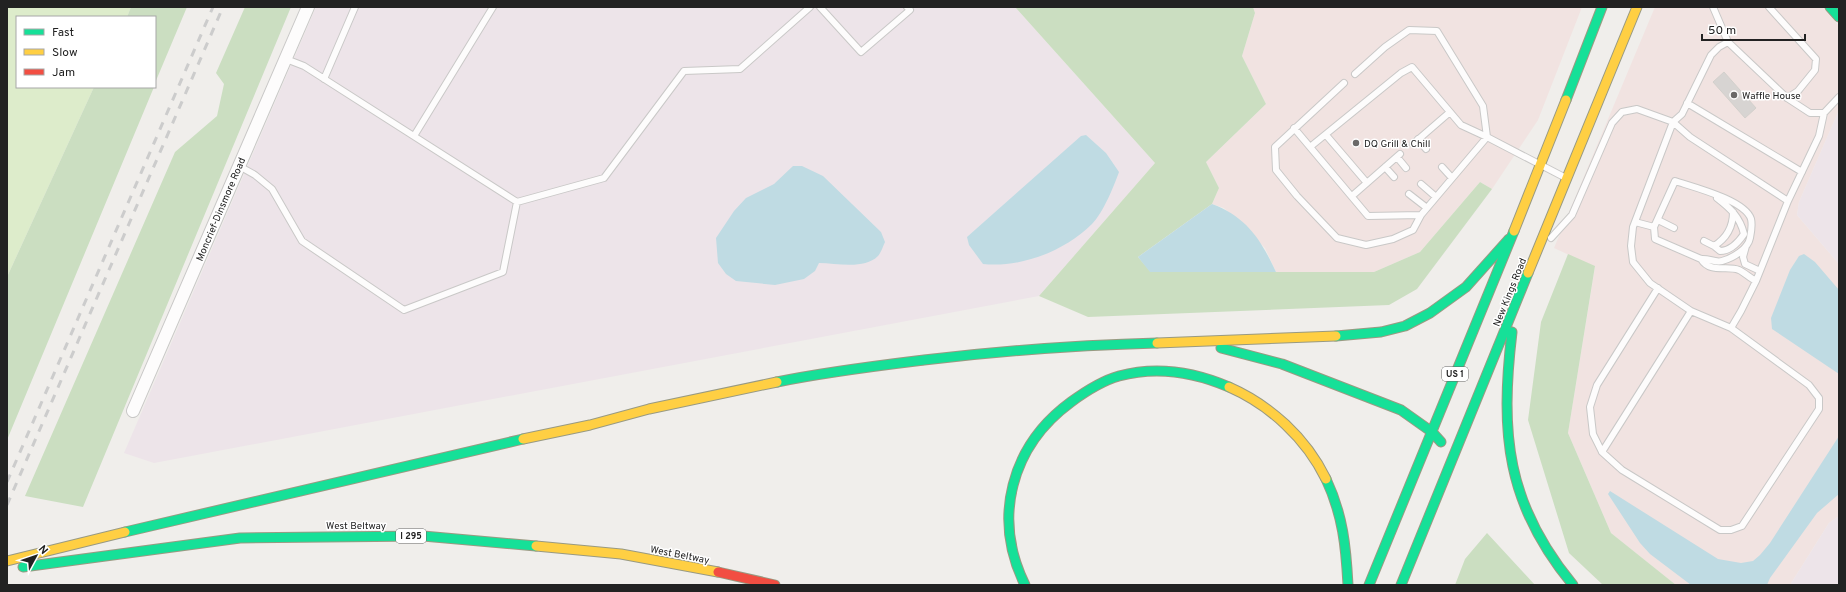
<svg xmlns="http://www.w3.org/2000/svg" width="1846" height="592" font-family="Overpass,sans-serif">
<rect width="100%" height="100%" fill="#f0eeeb"/>
<!-- commercial -->
<path fill="#f1e3e1" d="M 1253,7 L 1582,7 L 1538,120 L 1492,189 L 1480,182 L 1420,252 L 1374,272 L 1276,272 L 1265,248 L 1224,208 L 1212,204 L 1219,188 L 1206,162 L 1266,104 L 1242,56 L 1255,13 Z
M 1655,7 L 1822,7 L 1839,26 L 1839,110 L 1799,202 L 1797,215 L 1839,264 L 1839,516 L 1829,523 L 1790,585 L 1676,585 L 1611,533 L 1568,433 L 1595,267 L 1554,248 Z"/>
<!-- industrial -->
<path fill="#ede4e9" d="M 316,7 L 1015,7 L 1155,163 L 1039,296 L 154,463 L 124,453 Z
M 1839,110 L 1839,264 L 1797,215 L 1799,202 Z
M 1839,516 L 1839,585 L 1790,585 L 1829,523 Z"/>
<!-- grass -->
<path fill="#ddeccb" d="M 7,7 L 131,7 L 127,17 L 17,17 L 17,87 L 94,87 L 7,277 Z"/>
<!-- forest -->
<path fill="#cbdec1" d="M 131,7 L 187,7 L 155,83 L 155,17 L 127,17 Z
M 245,7 L 291,7 L 83,507 L 25,496 L 175,152 L 217,116 L 224,84 L 216,73 Z
M 1015,7 L 1253,7 L 1255,13 L 1242,56 L 1266,104 L 1206,162 L 1219,188 L 1212,204 L 1138,257 L 1151,272 L 1374,272 L 1420,252 L 1480,182 L 1492,189 L 1417,289 L 1389,305 L 1088,317 L 1039,296 L 1155,163 Z
M 94,87 L 154,87 L 7,440 L 7,277 Z
M 1568,254 L 1595,266 L 1568,433 L 1611,533 L 1676,585 L 1603,585 L 1569,553 L 1528,420 L 1541,322 Z
M 1487,533 L 1535,585 L 1455,585 L 1465,559 Z"/>
<!-- water -->
<path fill="#bfdbe3" d="M 1086,135 L 1106,153 L 1119,172 C 1114,186 1103,213 1092,224 C 1065,251 1021,268 983,264 L 969,245 L 967,237 L 1081,136 Z
M 793,166 L 802,166 L 823,176 L 881,232 L 885,242 C 883,246 881,253 878,256 C 864,270 837,263 819,263 L 815,271 L 804,279 L 775,285 L 736,281 L 726,274 L 718,263 L 716,238 L 734,211 L 746,198 L 774,184 Z
M 1212,204 C 1247,217 1261,240 1276,272 L 1150,272 L 1138,257 Z
M 1804,254 L 1815,262 L 1839,290 L 1839,374 L 1772,329 L 1771,318 L 1790,270 L 1799,256 Z
M 1839,436 L 1839,494 L 1817,513 L 1770,578 L 1767,585 L 1691,585 L 1650,554 L 1640,543 L 1608,494 L 1610,491 L 1718,559 L 1741,563 L 1753,561 L 1760,555 L 1770,543 Z"/>
<!-- building -->
<path fill="#d7d4d2" stroke="#d3d0cc" d="M 1724,72 L 1756,108 L 1745,118 L 1713,82 Z"/>
<g fill="none" stroke-linecap="round" stroke-linejoin="round">
<defs>
<path id="lane" d="M 820,7 L 861,52 L 910,10 L 907,7
M 1713,7 L 1728,42 L 1787,98 L 1810,113 L 1824,113 L 1839,97
M 1769,7 L 1816,59 L 1815,70 L 1798,91 L 1787,98
M 324,79 L 355,7
M 1344,83 L 1275,147 L 1276,170 L 1297,196 L 1337,238 L 1366,245 L 1393,239 L 1413,230 L 1421,215
M 1687,103 L 1802,172
M 1294,128 L 1368,216 L 1421,215 L 1487,137 L 1483,106 L 1437,31 L 1409,30 L 1385,47 L 1355,74
M 1326,135 L 1367,183
M 414,136 L 493,7
M 1418,139 L 1426,149
M 1413,144 L 1450,112
M 1310,147 L 1401,73 L 1412,67 L 1461,125 L 1487,137 L 1564,177
M 1397,157 L 1406,168
M 239,166 L 255,175 L 272,189 L 302,241 L 404,310 L 503,272 L 517,202 L 304,66 L 286,59
M 1385,167 L 1394,177
M 1442,167 L 1452,178
M 1675,181 C 1693,187 1745,200 1751,219 C 1752,223 1751,233 1750,238 C 1748,249 1733,258 1722,261 C 1715,263 1709,258 1701,259 L 1655,239 L 1654,227 Z
M 1421,184 L 1436,197
M 1409,194 L 1427,208
M 1352,196 L 1400,154
M 1788,201 L 1690,137 L 1673,122 L 1633,227 L 1631,246 L 1633,262 L 1650,283 L 1691,311 L 1731,328 L 1741,311 L 1756,281 L 1788,201 L 1819,136 L 1824,113
M 517,202 L 604,178 L 684,71 L 740,69 L 810,7
M 1658,220 L 1674,228
M 1635,222 L 1654,227
M 1551,238 L 1572,215 L 1612,123 L 1622,112 L 1637,109 L 1673,122 L 1682,114 L 1711,55 L 1719,47 L 1728,42
M 1704,241 L 1714,246 L 1720,251 C 1730,251 1738,243 1744,234 C 1740,217 1730,208 1717,198
M 1714,246 C 1727,238 1733,227 1733,212
M 1746,246 L 1743,257 L 1745,264 L 1760,271
M 1701,259 C 1710,274 1727,265 1739,270 C 1745,273 1750,278 1756,281
M 1658,288 L 1597,385 L 1590,407 L 1593,434 L 1602,452 L 1622,470 L 1720,530 L 1731,530 L 1742,526 L 1819,409 L 1819,398 L 1809,385 L 1731,328
M 1602,452 L 1691,311"/>
<path id="street" d="M 133,411 L 308,7"/>
<path id="fast" d="M 1830,7 L 1839,17
M 1566,100 L 1602,7
M 1512,332 C 1500,433 1506,504 1573,585
M 1336,336 L 1381,332 L 1405,326 L 1430,313 L 1466,287 L 1509,239
M 1221,348 L 1282,364 L 1401,410 L 1432,432 L 1441,442
M 777,382 C 825,372 875,366 924,360 C 1001,351 1079,345 1157,343
M 1326,479 C 1343,515 1346,547 1348,585
M 125,532 L 523,439
M 23,567 L 240,538 L 423,536 L 536,546
M 1025,585 C 992,518 1011,446 1071,402 C 1086,391 1101,381 1119,376 C 1156,366 1194,372 1229,387
M 1369,585 L 1514,231
M 1401,585 L 1528,273"/>
<path id="slow" d="M 1514,231 L 1566,100
M 1528,273 L 1637,7
M 1157,343 L 1336,336
M 1229,387 C 1270,405 1306,438 1326,479
M 523,439 L 590,425 L 649,409 L 777,382
M 536,546 L 621,554 L 718,572
M 7,561 L 125,532"/>
<path id="jam" d="M 718,572 L 775,585"/>
</defs>
<!-- lane casing -->
<use href="#lane" stroke="#c9c8c7" stroke-width="8"/>
<!-- street casing -->
<use href="#street" stroke="#c9c8c7" stroke-width="14"/>
<!-- fast casing -->
<use href="#fast" stroke="#999a82" stroke-width="11"/>
<!-- slow casing -->
<use href="#slow" stroke="#999a82" stroke-width="11"/>
<!-- jam casing -->
<use href="#jam" stroke="#999a82" stroke-width="11"/>
<!-- lane -->
<use href="#lane" stroke="#fdfcfc" stroke-width="6"/>
<!-- street -->
<use href="#street" stroke="#fdfcfc" stroke-width="12"/>
<!-- fast -->
<use href="#fast" stroke="#16e098" stroke-width="9"/>
<!-- slow -->
<use href="#slow" stroke="#ffcf43" stroke-width="9"/>
<!-- jam -->
<use href="#jam" stroke="#f24e42" stroke-width="9"/>
<!-- rail -->
<path stroke="#ccc" stroke-width="3" stroke-dasharray="8 8" stroke-linecap="butt" d="M 7,482 L 213,7
M 7,505 L 223,7"/>
</g>
<!-- markers -->
<g fill="#6a6968" stroke="#fff" stroke-width="1.5">
<circle cx="1734" cy="95" r="4"/>
<circle cx="1356" cy="143" r="4"/>
</g>
<g text-anchor="middle" stroke-width="3" stroke-linejoin="round" paint-order="stroke">
<!-- shield labels -->
<g fill="#fff" stroke="#646464" stroke-width="1">
<rect x="1442" y="367" width="26" height="14" rx="3"/>
<rect x="396" y="529" width="30" height="14" rx="3"/>
</g>
<g font-size="9" font-weight="bold" fill="#222">
<text x="1455" y="377">US 1</text>
<text x="411" y="539">I 295</text>
</g>
<!-- poi labels -->
<g font-size="10" fill="#222" stroke="#fff" text-anchor="start">
<text x="1742" y="99">Waffle House</text>
<text x="1364" y="147">DQ Grill &amp; Chill</text>
</g>
<!-- street labels -->
<g font-size="10" fill="#222" stroke="#fff">
<text transform="translate(220 209) rotate(-67)" y="4">Moncrief-Dinsmore Road</text>
<text transform="translate(1509 292) rotate(-68)" y="4">New Kings Road</text>
<text x="356" y="529">West Beltway</text>
<text transform="translate(680 554) rotate(11)" y="4">West Beltway</text>
</g>
</g>
<!-- border -->
<rect width="1846" height="592" fill="none" stroke="#222222" stroke-width="16"/>
<!-- legend -->
<rect x="16" y="16" width="140" height="72" fill="#ffffff" stroke="#a7a7a7"/>
<rect x="24" y="29" width="20" height="6" fill="#16e098" stroke="#a7a7a7"/>
<text x="52" y="36" font-size="12" fill="#222222">Fast</text>
<rect x="24" y="49" width="20" height="6" fill="#ffcf43" stroke="#a7a7a7"/>
<text x="52" y="56" font-size="12" fill="#222222">Slow</text>
<rect x="24" y="69" width="20" height="6" fill="#f24e42" stroke="#a7a7a7"/>
<text x="52" y="76" font-size="12" fill="#222222">Jam</text>
<!-- north arrow -->
<g transform="translate(36 556) rotate(50)" stroke="#ffffff" stroke-width="3" paint-order="stroke">
<path d="M0-3L7 15L0 10L-7 15Z" fill="#222222"/>
<text y="-6" font-size="11" font-weight="bold" text-anchor="middle" fill="#222222">N</text>
</g>
<!-- scale -->
<path d="M1702 34v6h103v-6" fill="none" stroke="#222222" stroke-width="2"/>
<text x="1708" y="34" font-size="12" fill="#222222" stroke="#ffffff" stroke-width="3" paint-order="stroke">50 m</text>
</svg>
